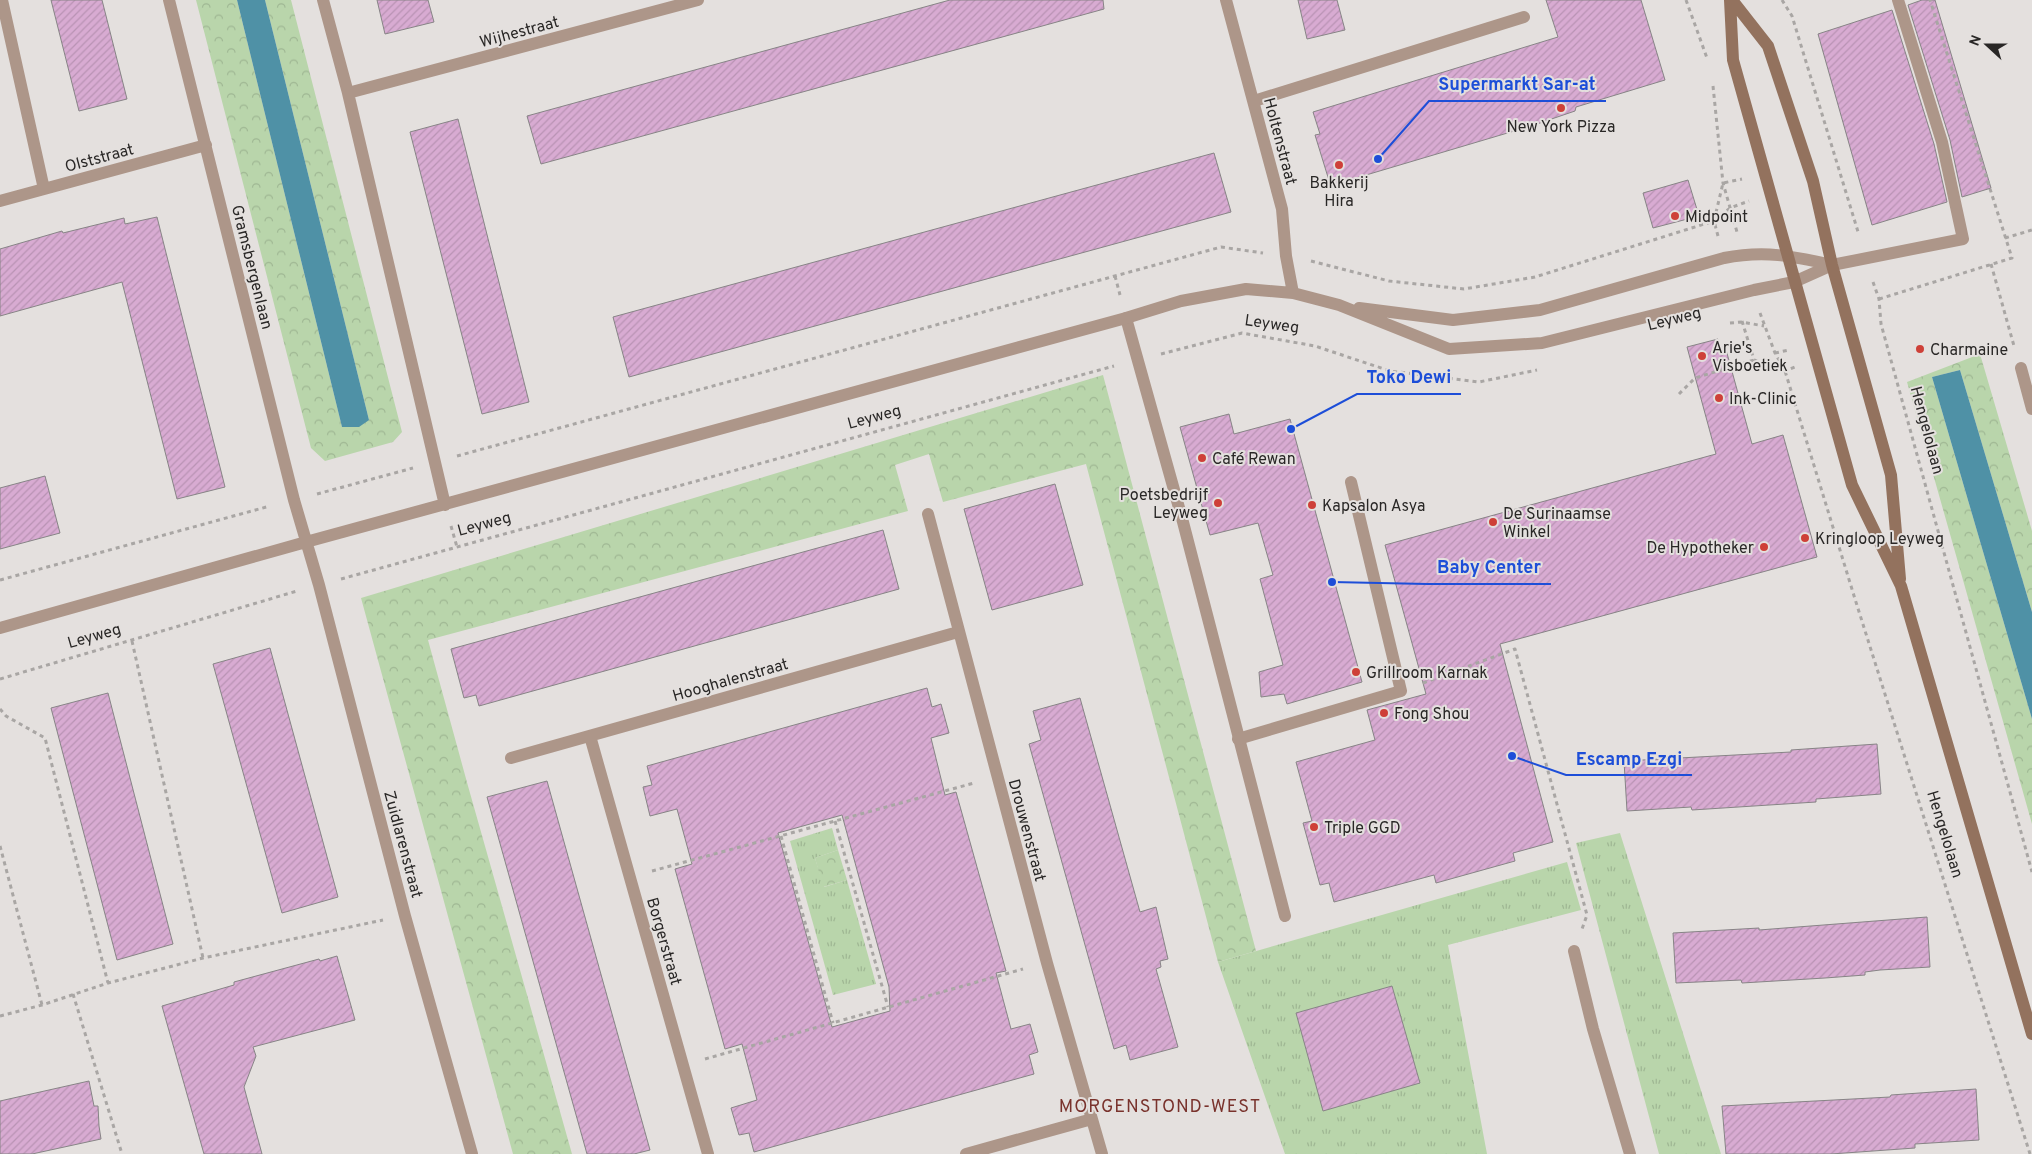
<svg xmlns="http://www.w3.org/2000/svg" width="2032" height="1154" font-family="Overpass,sans-serif">
<defs>
<pattern id="grass-tufts" width="24" height="20" patternUnits="userSpaceOnUse" patternTransform="scale(1.25)"><rect width="24" height="20" fill="#b9d5ab"/><path d="M3 7l-1-3M5 7V3M7 7l1-3M15 17l-1-3M17 17v-4M19 17l1-3" fill="none" stroke="#9fb793"/></pattern>
<pattern id="forest-crowns" width="20" height="18" patternUnits="userSpaceOnUse" patternTransform="scale(1.25)"><rect width="20" height="18" fill="#b9d5ab"/><path d="M2 6a3 3 0 1 1 6 0M12 15a3 3 0 1 1 6 0" fill="none" stroke="#9fb793"/></pattern>
<pattern id="building-hatch" width="6" height="6" patternUnits="userSpaceOnUse" patternTransform="scale(1.25)"><rect width="6" height="6" fill="#d8abd2"/><path d="M-1 1l2-2M0 6l6-6M5 7l2-2" fill="none" stroke="#b993b4"/></pattern>
</defs>
<rect width="100%" height="100%" fill="#e4e0de"/>
<!-- grass -->
<path fill="url(#grass-tufts)" d="M 832,828 L 838,850 L 815,858 L 824,887 L 847,880 L 876,984 L 833,995 L 790,841 Z
M 1620,833 L 1721,1154 L 1659,1154 L 1576,843 Z
M 1567,862 L 1581,910 L 1448,945 L 1487,1154 L 1285,1154 L 1218,962 Z"/>
<!-- forest -->
<path fill="url(#forest-crowns)" d="M 196,0 L 237,0 L 342,427 L 369,420 L 265,0 L 291,0 L 402,432 L 393,442 L 325,461 L 311,448 Z
M 1980,354 L 2032,531 L 2032,612 L 1960,370 L 1932,377 L 2032,719 L 2032,824 L 1907,382 Z
M 1103,375 L 1256,951 L 1218,962 L 1086,464 L 943,502 L 929,454 L 895,465 L 908,511 L 428,640 L 468,786 L 572,1154 L 513,1154 L 361,598 Z
M 838,850 L 847,880 L 823,887 L 815,858 Z"/>
<!-- water -->
<path fill="#4f91a6" d="M 237,0 L 265,0 L 369,420 L 359,427 L 342,427 Z
M 1960,370 L 2032,612 L 2032,719 L 1932,377 Z"/>
<!-- building -->
<path fill="url(#building-hatch)" stroke="#878486" fill-rule="evenodd" d="M 51,0 L 102,0 L 127,99 L 79,111 Z
M 377,0 L 428,0 L 434,22 L 385,34 Z
M 950,0 L 1103,0 L 1104,9 L 541,164 L 527,116 Z
M 1298,0 L 1337,0 L 1345,30 L 1307,39 Z
M 1546,0 L 1641,0 L 1665,80 L 1576,107 L 1575,111 L 1531,126 L 1356,178 L 1356,180 L 1331,187 L 1315,135 L 1320,134 L 1313,112 L 1558,37 Z
M 1922,0 L 1935,0 L 1991,188 L 1962,197 L 1950,140 L 1908,5 Z
M 1892,10 L 1934,144 L 1947,202 L 1872,225 L 1818,34 Z
M 458,119 L 529,402 L 482,414 L 410,132 Z
M 1214,153 L 1231,212 L 629,377 L 613,317 Z
M 1688,180 L 1699,216 L 1653,228 L 1643,193 Z
M 157,217 L 225,487 L 177,499 L 122,282 L 0,316 L 0,249 L 62,231 L 63,233 L 124,218 L 125,224 Z
M 1718,339 L 1720,347 L 1725,346 L 1752,444 L 1783,435 L 1817,557 L 1500,644 L 1553,842 L 1513,853 L 1515,861 L 1436,883 L 1434,875 L 1334,902 L 1329,883 L 1320,885 L 1303,823 L 1312,821 L 1296,762 L 1375,740 L 1367,710 L 1426,694 L 1385,545 L 1716,454 L 1687,347 Z
M 1229,414 L 1234,434 L 1290,419 L 1362,682 L 1287,704 L 1284,694 L 1261,697 L 1259,672 L 1283,665 L 1260,579 L 1273,575 L 1258,523 L 1210,535 L 1180,427 Z
M 45,476 L 60,533 L 0,549 L 0,488 Z
M 1055,484 L 1083,585 L 992,610 L 964,509 Z
M 883,530 L 899,589 L 479,706 L 476,695 L 464,698 L 451,649 Z
M 270,648 L 338,897 L 282,913 L 213,664 Z
M 927,688 L 932,707 L 941,704 L 949,733 L 931,738 L 945,795 L 956,792 L 963,817 L 1006,971 L 996,973 L 1011,1029 L 1030,1024 L 1038,1052 L 1029,1055 L 1034,1074 L 754,1152 L 749,1133 L 739,1135 L 731,1108 L 757,1100 L 742,1044 L 725,1049 L 675,869 L 692,864 L 677,809 L 650,816 L 643,787 L 652,785 L 647,766 ZM 842,815 L 889,987 L 890,1011 L 832,1027 L 778,833 Z
M 108,693 L 173,944 L 117,960 L 51,708 Z
M 1080,698 L 1140,912 L 1156,907 L 1168,959 L 1160,961 L 1161,967 L 1156,969 L 1178,1047 L 1130,1060 L 1126,1045 L 1114,1049 L 1029,744 L 1041,740 L 1033,711 Z
M 1877,744 L 1881,794 L 1816,799 L 1816,802 L 1692,810 L 1691,807 L 1627,811 L 1624,761 L 1791,752 L 1791,750 Z
M 547,781 L 650,1150 L 634,1154 L 587,1154 L 487,797 Z
M 1927,917 L 1930,967 L 1880,970 L 1865,972 L 1865,975 L 1825,978 L 1742,983 L 1741,980 L 1676,983 L 1673,933 L 1759,928 L 1759,930 Z
M 337,956 L 355,1020 L 253,1047 L 256,1056 L 244,1087 L 262,1154 L 204,1154 L 162,1006 L 234,985 L 234,982 L 319,959 L 320,961 Z
M 1392,986 L 1420,1083 L 1323,1111 L 1296,1013 Z
M 89,1081 L 94,1106 L 98,1106 L 99,1126 L 101,1139 L 32,1154 L 0,1154 L 0,1101 Z
M 1976,1089 L 1979,1140 L 1915,1144 L 1915,1148 L 1831,1154 L 1726,1154 L 1722,1106 L 1890,1097 L 1891,1095 Z"/>
<g fill="none" stroke-linecap="round" stroke-linejoin="round">
<!-- path -->
<path stroke="#a9a6a4" stroke-width="3" stroke-dasharray="4 4" stroke-linecap="butt" d="M 1686,0 L 1707,58
M 1782,0 L 1792,16 L 1859,235
M 1713,86 L 1723,183 L 1737,232
M 1718,236 L 1714,221 L 1723,183 L 1742,179
M 2005,238 L 2032,230
M 1311,261 L 1389,281 L 1464,289 L 1535,277 L 1714,221 L 1730,208 L 1749,201
M 1991,264 L 2014,346
M 1115,276 L 1120,295
M 1873,282 L 1879,299 L 1881,324 L 2032,872
M 1879,299 L 2012,258 L 1930,0
M 1760,313 L 1775,353 L 1785,371 L 1855,599 L 2030,1154
M 1742,321 L 1754,360 L 1785,371 L 1795,367
M 1730,323 L 1742,322 L 1764,326
M 1775,353 L 1789,350
M 1161,354 L 1242,333 L 1315,346 L 1390,371 L 1479,382 L 1537,370
M 1679,394 L 1695,378 L 1754,360
M 457,456 L 1221,247 L 1263,253
M 317,494 L 413,468
M 451,526 L 457,547
M 341,579 L 1114,366
M 0,580 L 270,506
M 132,641 L 203,958
M 0,679 L 297,591
M 1423,683 L 1515,649 L 1587,915 L 1582,929
M 0,709 L 6,716 L 45,738 L 108,983
M 835,821 L 888,1007
M 781,836 L 833,1023
M 0,846 L 42,1005
M 652,871 L 974,783
M 73,994 L 122,1154
M 0,1016 L 42,1005 L 108,983 L 203,958 L 383,920
M 705,1059 L 1023,969"/>
<!-- lane -->
<path stroke="#ad9689" stroke-width="12" d="M 1254,101 L 1524,17
M 1832,265 L 1963,239 L 1942,142 L 1898,0
M 1126,318 L 1183,522 L 1285,916
M 1574,951 L 1593,1029 L 1630,1154"/>
<!-- street -->
<path stroke="#ad9689" stroke-width="12" d="M 2,0 L 44,189
M 169,0 L 294,500 L 319,585 L 405,916 L 472,1154
M 323,0 L 348,93 L 445,505
M 1226,0 L 1282,209 L 1286,256 L 1293,293
M 348,93 L 698,0
M 0,201 L 206,145
M 1359,308 L 1453,320 L 1540,310 L 1724,258 C 1765,250 1792,256 1832,265
M 2021,368 L 2032,409
M 928,514 L 1047,963 L 1102,1154
M 0,628 L 306,542 L 1126,318 L 1181,301 L 1246,289 L 1293,293 L 1339,305 L 1449,349 L 1542,343 L 1754,290 L 1794,282 L 1832,265
M 590,736 L 708,1154
M 1238,739 L 1401,691 L 1351,482
M 511,758 L 958,632
M 966,1154 L 1092,1119"/>
<!-- secondary -->
<path stroke="#93725e" stroke-width="12" d="M 1730,0 L 1733,60 L 1852,485 L 1901,586 L 2032,1034
M 1732,0 L 1768,46 L 1813,181 L 1832,265 L 1891,475 L 1900,579"/>
</g>
<!-- markers -->
<g fill="#ce4038" stroke="#e4e0de" stroke-width="2">
<circle cx="1561" cy="108" r="5"/>
<circle cx="1339" cy="165" r="5"/>
<circle cx="1675" cy="216" r="5"/>
<circle cx="1920" cy="349" r="5"/>
<circle cx="1702" cy="356" r="5"/>
<circle cx="1719" cy="398" r="5"/>
<circle cx="1202" cy="458" r="5"/>
<circle cx="1218" cy="503" r="5"/>
<circle cx="1312" cy="505" r="5"/>
<circle cx="1493" cy="522" r="5"/>
<circle cx="1805" cy="538" r="5"/>
<circle cx="1764" cy="547" r="5"/>
<circle cx="1356" cy="672" r="5"/>
<circle cx="1384" cy="713" r="5"/>
<circle cx="1314" cy="827" r="5"/>
</g>
<g text-anchor="middle" stroke-width="4" stroke-linejoin="round" paint-order="stroke">
<!-- street labels -->
<g font-size="16" fill="#292726" stroke="#e4e0de">
<text transform="translate(519 31) rotate(-15)" y="6">Wijhestraat</text>
<text transform="translate(1281 141) rotate(75)" y="6">Holtenstraat</text>
<text transform="translate(99 157) rotate(-15)" y="6">Olststraat</text>
<text transform="translate(253 267) rotate(76)" y="6">Gramsbergenlaan</text>
<text transform="translate(1674 318) rotate(-14)" y="6">Leyweg</text>
<text transform="translate(1272 323) rotate(8)" y="6">Leyweg</text>
<text transform="translate(874 416) rotate(-15)" y="6">Leyweg</text>
<text transform="translate(1928 430) rotate(75)" y="6">Hengelolaan</text>
<text transform="translate(484 523) rotate(-15)" y="6">Leyweg</text>
<text transform="translate(94 635) rotate(-16)" y="6">Leyweg</text>
<text transform="translate(730 679) rotate(-16)" y="6">Hooghalenstraat</text>
<text transform="translate(1028 830) rotate(75)" y="6">Drouwenstraat</text>
<text transform="translate(1946 834) rotate(73)" y="6">Hengelolaan</text>
<text transform="translate(404 844) rotate(75)" y="6">Zuidlarenstraat</text>
<text transform="translate(665 941) rotate(74)" y="6">Borgerstraat</text>
</g>
<!-- poi labels -->
<g font-size="16" fill="#292726" stroke="#e4e0de" text-anchor="start">
<text x="1561" y="132" text-anchor="middle">New York Pizza</text>
<text x="1339" y="188" text-anchor="middle">Bakkerij<tspan x="1339" dy="18">Hira</tspan></text>
<text x="1685" y="222">Midpoint</text>
<text x="1712" y="353">Arie's<tspan x="1712" dy="18">Visboetiek</tspan></text>
<text x="1930" y="355">Charmaine</text>
<text x="1729" y="404">Ink-Clinic</text>
<text x="1212" y="464">Café Rewan</text>
<text x="1208" y="500" text-anchor="end">Poetsbedrijf<tspan x="1208" dy="18">Leyweg</tspan></text>
<text x="1322" y="511">Kapsalon Asya</text>
<text x="1503" y="519">De Surinaamse<tspan x="1503" dy="18">Winkel</tspan></text>
<text x="1815" y="544">Kringloop Leyweg</text>
<text x="1754" y="553" text-anchor="end">De Hypotheker</text>
<text x="1366" y="678">Grillroom Karnak</text>
<text x="1394" y="719">Fong Shou</text>
<text x="1324" y="833">Triple GGD</text>
</g>
<!-- neighbourhood labels -->
<g font-size="18" letter-spacing="1" fill="#79322c" stroke="#e4e0de">
<text x="1160" y="1112">MORGENSTOND-WEST</text>
</g>
</g>
<!-- callouts -->
<path fill="none" stroke="#1d4ed8" stroke-width="2" d="M1378 159L1429 101H1606M1291 429L1357 394H1461M1332 582L1427 584H1551M1512 756L1566 775H1692"/>
<g fill="#1d4ed8" stroke="#e4e0de" stroke-width="2">
<circle cx="1378" cy="159" r="5"/>
<circle cx="1291" cy="429" r="5"/>
<circle cx="1332" cy="582" r="5"/>
<circle cx="1512" cy="756" r="5"/>
</g>
<g font-size="18" text-anchor="middle" font-weight="bold" fill="#1d4ed8" stroke="#e4e0de" stroke-width="4" stroke-linejoin="round" paint-order="stroke">
<text x="1517" y="90">Supermarkt Sar-at</text>
<text x="1409" y="383">Toko Dewi</text>
<text x="1489" y="573">Baby Center</text>
<text x="1629" y="765">Escamp Ezgi</text>
</g>
<!-- north arrow -->
<g transform="translate(1987 45) rotate(291)" stroke="#e4e0de" stroke-width="4" paint-order="stroke">
<path d="M0-4L9 19L0 12L-9 19Z" fill="#292726"/>
<text y="-8" font-size="14" font-weight="bold" text-anchor="middle" fill="#292726">N</text>
</g>
</svg>
